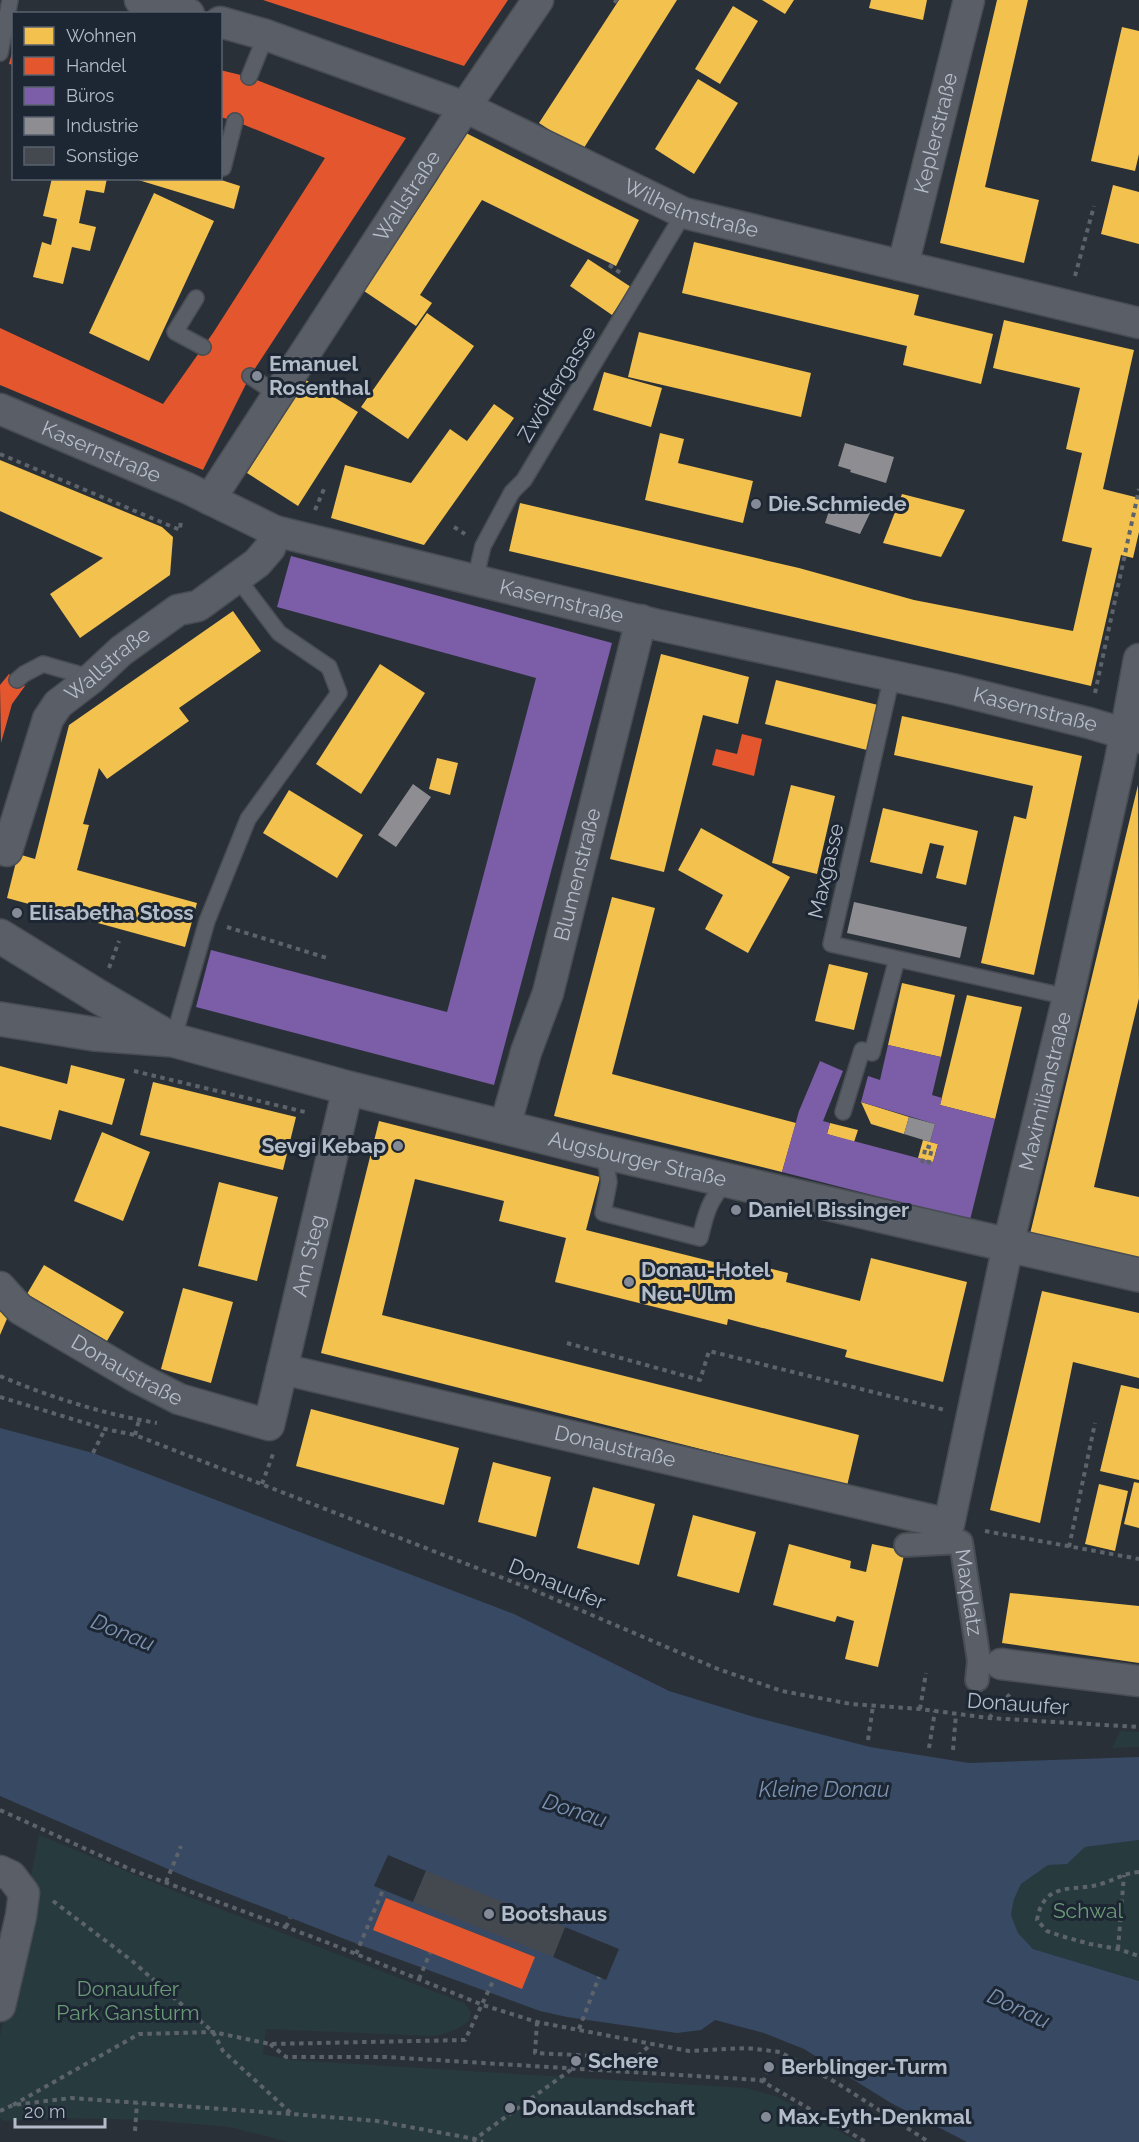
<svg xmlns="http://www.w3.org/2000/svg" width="1139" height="2142" font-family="Raleway,sans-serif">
<rect width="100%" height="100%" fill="#2a3038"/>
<!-- green -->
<path fill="#273a3e" d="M 1120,1731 L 1139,1732 L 1139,1747 L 1112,1748 Z
M 39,1835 L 184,1895 L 464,2003 L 471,2012 L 469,2021 C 457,2030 447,2034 432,2036 L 266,2029 L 263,2054 L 290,2060 L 746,2088 L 778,2097 L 858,2142 L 289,2142 L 229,2127 L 148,2120 L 60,2118 L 4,2121 L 0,2118 L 0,2036 Z
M 1139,1840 L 1139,1981 L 1033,1949 L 1018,1933 L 1011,1915 L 1014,1899 L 1021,1884 L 1048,1865 L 1067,1863 L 1085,1847 Z"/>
<!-- water -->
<path fill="#384963" d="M 0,1428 L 93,1453 L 514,1614 L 669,1691 L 754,1717 L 870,1747 L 969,1763 L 1139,1757 L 1139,1840 L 1085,1847 L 1067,1864 L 1048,1865 L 1021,1884 L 1014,1899 L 1011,1915 L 1018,1933 L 1033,1949 L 1139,1981 L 1139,2142 L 967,2142 L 891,2103 L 804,2049 L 764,2033 L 715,2020 L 701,2030 L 677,2033 L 567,2017 L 540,2011 L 360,1945 L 191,1879 L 0,1796 Z"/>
<!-- pier -->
<path fill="#2a3038" d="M 388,1855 L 426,1871 L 413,1902 L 374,1886 Z
M 565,1927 L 619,1949 L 606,1980 L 553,1957 Z"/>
<!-- homes -->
<path fill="#f2c14e" d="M 619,0 L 677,0 L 582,151 L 539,123 Z
M 762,0 L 794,0 L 785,14 Z
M 871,0 L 927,0 L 923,20 L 869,8 Z
M 997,0 L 1028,0 L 985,187 L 1039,200 L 1024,263 L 940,243 Z
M 733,6 L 758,21 L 720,84 L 695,69 Z
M 1122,27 L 1139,31 L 1139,154 L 1135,171 L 1091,161 Z
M 698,79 L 738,103 L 694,174 L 655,149 Z
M 462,131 L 639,220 L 616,266 L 482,200 L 420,295 L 432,303 L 416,326 L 364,291 L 438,179 Z
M 52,178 L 107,178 L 104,193 L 86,190 L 79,223 L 96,227 L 90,251 L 72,247 L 63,284 L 33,277 L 42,242 L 51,245 L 57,219 L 43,216 Z
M 215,178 L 240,186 L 234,209 L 135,179 Z
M 1113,185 L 1139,192 L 1139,244 L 1101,234 Z
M 154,193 L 214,221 L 149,361 L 89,333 Z
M 694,242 L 919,295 L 914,315 L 993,334 L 981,384 L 903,365 L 907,346 L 682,293 Z
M 588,259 L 631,287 L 612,315 L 570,286 Z
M 427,313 L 474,346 L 408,439 L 361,407 Z
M 1004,320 L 1134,350 L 1103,489 L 1139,498 L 1139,532 L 1133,558 L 1121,555 L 1091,686 L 509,551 L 520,503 L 799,568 L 914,600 L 1073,631 L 1092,548 L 1062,541 L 1082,453 L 1066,449 L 1080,388 L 993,368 Z
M 639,332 L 811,373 L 801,417 L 628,377 Z
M 604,372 L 662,388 L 651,427 L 593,410 Z
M 306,380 L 358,412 L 298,506 L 247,473 Z
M 494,404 L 514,418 L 424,545 L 331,518 L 345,465 L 411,483 L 450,429 L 467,441 Z
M 660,433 L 684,439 L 678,463 L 753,481 L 743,523 L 645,500 Z
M 0,460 L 162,527 L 173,537 L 170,575 L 80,638 L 50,594 L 103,558 L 0,511 Z
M 902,494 L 965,510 L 941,557 L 883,543 Z
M 233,611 L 261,651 L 179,708 L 189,721 L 107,779 L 99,768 L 83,824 L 89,825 L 77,870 L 197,903 L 185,947 L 7,898 L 18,854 L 35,859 L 69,725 Z
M 661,654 L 749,677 L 738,724 L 703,715 L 664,872 L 610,859 Z
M 380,664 L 425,693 L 361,794 L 316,764 Z
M 776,680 L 878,705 L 867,750 L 765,724 Z
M 902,716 L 1082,756 L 1034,975 L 981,963 L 1014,816 L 1026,819 L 1033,786 L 894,755 Z
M 437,758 L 458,763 L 450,795 L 429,789 Z
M 791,785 L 835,796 L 817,874 L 772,863 Z
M 1138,785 L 1139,998 L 1094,1187 L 1139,1197 L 1139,1260 L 1030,1234 Z
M 289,790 L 363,835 L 337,878 L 263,833 Z
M 883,808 L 978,831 L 966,885 L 936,878 L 944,846 L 930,843 L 922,874 L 870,862 Z
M 701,828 L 790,877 L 748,953 L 705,929 L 723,895 L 678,870 Z
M 612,897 L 655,908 L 612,1074 L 796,1123 L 782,1172 L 554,1116 Z
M 829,964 L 868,973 L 854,1030 L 815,1021 Z
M 902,983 L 955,995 L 941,1057 L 888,1045 Z
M 967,995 L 1022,1007 L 995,1119 L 940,1105 Z
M 71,1065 L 125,1079 L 112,1125 L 59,1110 L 51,1140 L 0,1126 L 0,1066 L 67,1084 Z
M 153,1082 L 296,1117 L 283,1170 L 140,1135 Z
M 861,1102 L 909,1117 L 904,1134 L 871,1124 Z
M 379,1121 L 600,1177 L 586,1230 L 762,1274 L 764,1267 L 788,1273 L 786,1282 L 860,1301 L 871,1258 L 967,1282 L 943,1382 L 845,1357 L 847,1350 L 728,1319 L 727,1325 L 555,1282 L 566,1238 L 499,1221 L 504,1201 L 415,1179 L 382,1315 L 859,1435 L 847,1486 L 321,1353 Z
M 830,1123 L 858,1130 L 854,1142 L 827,1134 Z
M 102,1132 L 150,1152 L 123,1221 L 74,1201 Z
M 923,1140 L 938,1144 L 933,1162 L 918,1158 Z
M 219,1182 L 278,1197 L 257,1281 L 198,1266 Z
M 44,1265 L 124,1312 L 107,1341 L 27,1294 Z
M 183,1288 L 233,1302 L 211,1383 L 161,1369 Z
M 1042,1291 L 1139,1313 L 1139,1378 L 1073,1362 L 1040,1523 L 990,1510 Z
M 0,1311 L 9,1314 L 0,1335 Z
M 1121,1385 L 1139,1389 L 1139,1480 L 1100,1471 Z
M 311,1409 L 459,1448 L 444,1505 L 296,1466 Z
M 493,1462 L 551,1477 L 536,1537 L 478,1522 Z
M 1134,1482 L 1139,1483 L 1139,1528 L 1124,1524 Z
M 1099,1484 L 1128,1491 L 1115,1551 L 1085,1544 Z
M 593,1487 L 655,1504 L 639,1565 L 577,1548 Z
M 693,1515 L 756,1532 L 739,1593 L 677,1576 Z
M 789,1544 L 851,1561 L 850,1568 L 866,1572 L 872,1544 L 905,1551 L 878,1667 L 845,1659 L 854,1621 L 837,1616 L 835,1622 L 773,1605 Z
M 1010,1593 L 1139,1606 L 1139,1663 L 1002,1643 Z"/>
<!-- shops -->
<path fill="#e4572e" d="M 263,0 L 508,0 L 464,66 Z
M 13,49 L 14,49 L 14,65 L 9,64 Z
M 220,70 L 249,77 L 406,138 L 250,376 L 203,470 L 0,385 L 0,328 L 163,404 L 213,333 L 325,158 L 235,121 L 220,117 Z
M 9,674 L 25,686 L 12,704 L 1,743 L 0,685 Z
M 742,734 L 762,739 L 754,776 L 712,765 L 716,749 L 737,754 Z
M 386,1898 L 535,1957 L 522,1989 L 373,1930 Z"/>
<!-- offices -->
<path fill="#7b5ea7" d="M 291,556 L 612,643 L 494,1085 L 196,1007 L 211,950 L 447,1012 L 536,678 L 277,607 Z
M 888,1045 L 941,1057 L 932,1095 L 942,1098 L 940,1105 L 995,1119 L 970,1220 L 782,1172 L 799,1111 L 820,1061 L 843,1071 L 823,1121 L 830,1123 L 827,1134 L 933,1162 L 938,1144 L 930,1142 L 935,1124 L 861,1102 L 868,1076 L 880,1080 Z"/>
<!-- industry -->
<path fill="#8d8d92" d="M 845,443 L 894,457 L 886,483 L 850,472 L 851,470 L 838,466 Z
M 833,499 L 871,511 L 860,534 L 825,523 Z
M 413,784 L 431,797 L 396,847 L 378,835 Z
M 854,902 L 967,927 L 960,958 L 847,933 Z
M 909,1117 L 935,1124 L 930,1142 L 904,1134 Z"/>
<!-- building -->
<path fill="#444950" d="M 426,1871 L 565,1927 L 553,1957 L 413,1902 Z"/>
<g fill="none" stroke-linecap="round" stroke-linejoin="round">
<defs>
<path id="service" d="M 0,53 L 10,0
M 249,77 L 266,35
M 220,168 L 223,168 L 235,121
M 196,298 L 175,332 L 203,347
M 250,376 L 278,395
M 475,580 L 483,546 L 512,492 L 524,480 L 684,213
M 892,676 L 831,944 L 1068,997
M 17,680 L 24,674 L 43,664 L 92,678
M 173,1040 L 207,921 L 248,819 L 339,693 L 329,667 L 279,633 L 238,579
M 843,1112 L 862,1050 L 872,1053 L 897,959
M 604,1152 L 609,1182 L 603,1213 L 700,1238 C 706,1213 709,1200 727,1181"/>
<g id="pedestrian">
<path id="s1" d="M 906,1545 L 961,1542 L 979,1661 L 977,1680"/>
</g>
<g id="minor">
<path d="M 140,0 L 189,14"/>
<path id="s2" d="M 220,22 L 266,35 L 465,107 L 684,213 L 1139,323"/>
<path id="s3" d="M 903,265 L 969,0"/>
<path id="s4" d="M 0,409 L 187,488 L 275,531 L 658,625 L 953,689 L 1089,723 L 1139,738"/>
<path id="s5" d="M 209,499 L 216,490 L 465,107 L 538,0"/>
<path id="s6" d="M 7,851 L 48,719 L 58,704 L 92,678 L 121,651 L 178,610 L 198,606 L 257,563 L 270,548 L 275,531"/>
<path id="s7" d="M 505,1126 L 526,1052 L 548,993 L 641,620"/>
<path id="s8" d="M 0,1287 L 20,1309 L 136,1377 L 179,1399 L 269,1425 L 348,1088"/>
<path id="s9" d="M 282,1369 L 949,1524 L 1008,1245 L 1068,997 L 1120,761 L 1139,659"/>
<path d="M 1001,1664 L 1139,1681"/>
<path d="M 0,1871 L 11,1876 L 24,1893 L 21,1916 L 0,2006"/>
</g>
<g id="tertiary">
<path d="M 0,936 L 99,997 L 164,1035"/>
<path id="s10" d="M 0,1019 L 94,1034 L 173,1040 L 348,1088 L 604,1152 L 1139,1275"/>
</g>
</defs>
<!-- service casing -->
<use href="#service" stroke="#484c53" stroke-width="18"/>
<!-- pedestrian casing -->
<use href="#pedestrian" stroke="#484c53" stroke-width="26"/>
<!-- minor casing -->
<use href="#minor" stroke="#484c53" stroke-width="33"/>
<!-- tertiary casing -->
<use href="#tertiary" stroke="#484c53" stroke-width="36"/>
<!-- path -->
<path stroke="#5d636a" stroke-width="4" stroke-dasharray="4.5 4.5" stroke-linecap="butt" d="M 614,0 L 617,2
M 609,265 L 622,274
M 1075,276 L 1094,206
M 0,454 L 180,530 L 181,519
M 315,510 L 324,489
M 454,527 L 465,534
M 1095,693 L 1139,489
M 227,927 L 327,958
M 109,968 L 119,941
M 134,1071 L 305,1112
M 922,1163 L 926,1146 L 932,1148 L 928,1165
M 567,1343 L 700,1380 L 709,1351 L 945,1410
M 0,1376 C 50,1397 103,1414 157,1423
M 0,1397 L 105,1429 L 135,1435 L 531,1589 L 718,1669 L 782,1691 L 851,1704 L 920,1709 L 989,1718 L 1139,1727
M 135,1435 L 139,1420
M 93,1453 L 105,1429
M 262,1484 L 273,1454
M 985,1531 L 1139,1559
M 1069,1547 L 1095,1423
M 920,1709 L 926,1673
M 989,1718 L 1010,1694
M 868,1740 L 873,1706
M 929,1748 L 935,1711
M 953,1750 L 956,1714
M 0,1810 L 132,1870 L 326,1942 L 483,2005 L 537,2022 L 689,2051 L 747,2048 L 780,2052 L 837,2083 L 929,2142
M 1139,1872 C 1125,1873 1116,1879 1104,1883 C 1075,1893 1044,1879 1037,1920 L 1047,1931 L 1061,1936 L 1090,1944 L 1118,1949 L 1139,1956
M 166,1882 L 181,1846
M 53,1901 L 131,1960 L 213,2032 L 223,2051 L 292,2114 L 377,2121 L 475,2139 L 483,2142
M 286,1927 L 290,1918
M 1118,1949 L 1124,1875
M 356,1954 L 383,1890
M 419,1979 L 430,1953
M 537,2022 L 535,2053 L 636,2058 L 651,2044
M 579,2029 L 599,1977
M 270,2044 L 286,2057 L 386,2057 L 760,2080 L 866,2142
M 763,2082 L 769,2067
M 13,2105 L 139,2034 L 213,2032 L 270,2044 L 465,2040 L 494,1979
M 0,2111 L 13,2105 L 71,2098 L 291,2114
M 135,2131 L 137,2103
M 474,2142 L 475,2139 L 572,2069"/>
<!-- service -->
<use href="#service" stroke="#5a5e66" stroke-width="15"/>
<!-- pedestrian -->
<use href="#pedestrian" stroke="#5a5e66" stroke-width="22"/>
<!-- minor -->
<use href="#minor" stroke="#5a5e66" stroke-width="30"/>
<!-- tertiary -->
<use href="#tertiary" stroke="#5a5e66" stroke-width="33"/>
</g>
<!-- markers -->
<g fill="#848b96" stroke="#1d2633" stroke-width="2">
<circle cx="257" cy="376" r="6"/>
<circle cx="756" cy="504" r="6"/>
<circle cx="17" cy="913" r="6"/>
<circle cx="398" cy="1146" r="6"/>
<circle cx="736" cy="1210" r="6"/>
<circle cx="629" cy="1282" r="6"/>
<circle cx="489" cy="1914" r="6"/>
<circle cx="576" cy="2061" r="6"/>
<circle cx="769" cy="2067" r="6"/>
<circle cx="510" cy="2108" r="6"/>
<circle cx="766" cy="2117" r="6"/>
</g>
<g text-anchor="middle" stroke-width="6" stroke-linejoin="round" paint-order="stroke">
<!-- street labels -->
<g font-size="21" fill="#b4bcc9" stroke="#1d2633">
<text dy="7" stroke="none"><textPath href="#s3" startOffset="136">Keplerstraße</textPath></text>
<text dy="7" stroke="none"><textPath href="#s5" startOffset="362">Wallstraße</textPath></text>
<text dy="7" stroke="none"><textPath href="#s2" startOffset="508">Wilhelmstraße</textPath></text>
<text transform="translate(557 384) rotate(-59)" y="7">Zwölfergasse</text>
<text dy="7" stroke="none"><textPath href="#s4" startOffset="110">Kasernstraße</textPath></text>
<text dy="7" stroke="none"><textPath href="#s4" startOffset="596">Kasernstraße</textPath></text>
<text dy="7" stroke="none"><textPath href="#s6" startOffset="220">Wallstraße</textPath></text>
<text dy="7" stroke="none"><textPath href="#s4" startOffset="1082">Kasernstraße</textPath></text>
<text transform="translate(826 871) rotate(-77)" y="7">Maxgasse</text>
<text dy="7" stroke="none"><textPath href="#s7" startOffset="262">Blumenstraße</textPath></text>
<text dy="7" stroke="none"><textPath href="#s9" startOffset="1128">Maximilianstraße</textPath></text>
<text dy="7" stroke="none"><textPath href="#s10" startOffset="654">Augsburger Straße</textPath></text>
<text dy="7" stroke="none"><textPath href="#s8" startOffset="480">Am Steg</textPath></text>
<text dy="7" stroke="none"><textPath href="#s8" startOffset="153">Donaustraße</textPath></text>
<text dy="7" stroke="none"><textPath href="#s9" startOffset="342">Donaustraße</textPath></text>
<text transform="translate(557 1584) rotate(22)" y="7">Donauufer</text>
<text dy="7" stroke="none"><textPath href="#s1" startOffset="106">Maxplatz</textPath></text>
<text transform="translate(1018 1704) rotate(4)" y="7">Donauufer</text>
</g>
<!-- poi labels -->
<g font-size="21" font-weight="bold" fill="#b4bcc9" stroke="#1d2633" text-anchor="start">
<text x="269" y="371">Emanuel<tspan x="269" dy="24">Rosenthal</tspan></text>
<text x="768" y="511">Die.Schmiede</text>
<text x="29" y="920">Elisabetha Stoss</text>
<text x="386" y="1153" text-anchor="end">Sevgi Kebap</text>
<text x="748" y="1217">Daniel Bissinger</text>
<text x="641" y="1277">Donau-Hotel<tspan x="641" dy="24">Neu-Ulm</tspan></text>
<text x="501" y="1921">Bootshaus</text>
<text x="588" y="2068">Schere</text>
<text x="781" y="2074">Berblinger-Turm</text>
<text x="522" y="2115">Donaulandschaft</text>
<text x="778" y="2124">Max-Eyth-Denkmal</text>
</g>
<!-- park labels -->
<g font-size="21" fill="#6b9a76" stroke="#1d2633">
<text x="1088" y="1918">Schwal</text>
<text x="128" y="1996">Donauufer<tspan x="128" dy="24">Park Gansturm</tspan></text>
</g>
<!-- water labels -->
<g font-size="22" font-style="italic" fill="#7c92b1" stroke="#1d2633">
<text transform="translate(123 1632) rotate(22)" y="8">Donau</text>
<text x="824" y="1797">Kleine Donau</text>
<text transform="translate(575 1810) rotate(18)" y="8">Donau</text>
<text transform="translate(1019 2008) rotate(25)" y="8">Donau</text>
</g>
</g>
<!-- legend -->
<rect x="12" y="12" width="210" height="168" fill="#1d2633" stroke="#59626f" stroke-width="1.5"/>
<rect x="24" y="27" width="30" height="18" fill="#f2c14e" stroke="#59626f" stroke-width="1.5"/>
<text x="66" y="42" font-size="18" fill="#b4bcc9">Wohnen</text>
<rect x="24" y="57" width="30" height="18" fill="#e4572e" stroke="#59626f" stroke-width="1.5"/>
<text x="66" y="72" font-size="18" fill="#b4bcc9">Handel</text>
<rect x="24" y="87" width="30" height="18" fill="#7b5ea7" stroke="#59626f" stroke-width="1.5"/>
<text x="66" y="102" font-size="18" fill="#b4bcc9">Büros</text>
<rect x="24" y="117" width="30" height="18" fill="#8d8d92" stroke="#59626f" stroke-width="1.5"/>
<text x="66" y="132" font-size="18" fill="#b4bcc9">Industrie</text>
<rect x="24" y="147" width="30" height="18" fill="#444950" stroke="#59626f" stroke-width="1.5"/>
<text x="66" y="162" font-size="18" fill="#b4bcc9">Sonstige</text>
<!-- scale -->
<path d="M15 2118v9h90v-9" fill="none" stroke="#b4bcc9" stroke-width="3"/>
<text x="24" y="2118" font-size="18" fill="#b4bcc9" stroke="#1d2633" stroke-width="4.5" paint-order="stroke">20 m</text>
</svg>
